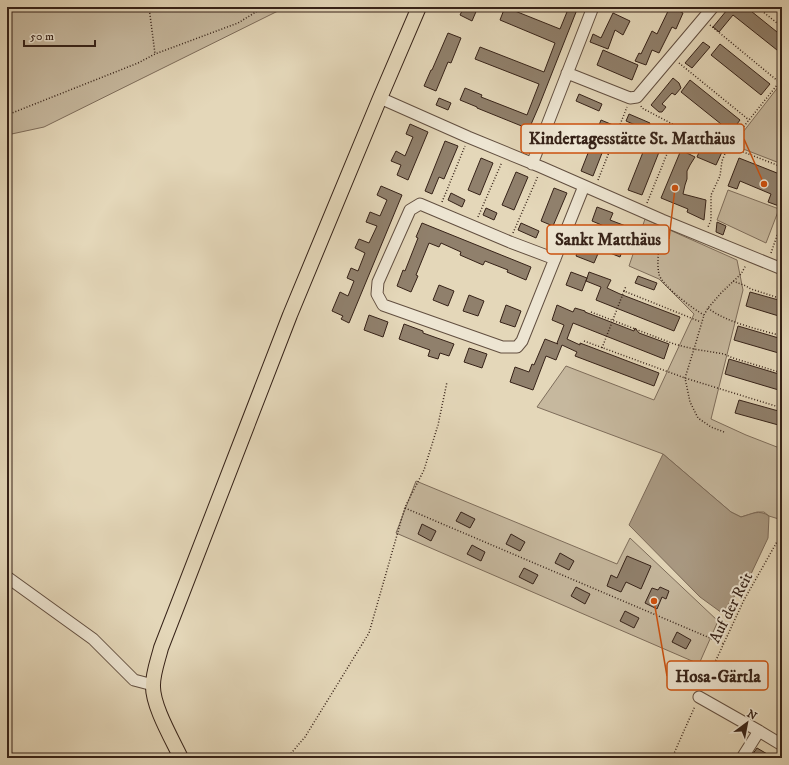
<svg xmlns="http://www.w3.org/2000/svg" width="789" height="765" font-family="'IM FELL DW Pica',serif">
<rect width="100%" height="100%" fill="#e4d7b9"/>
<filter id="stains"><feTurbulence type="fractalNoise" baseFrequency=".005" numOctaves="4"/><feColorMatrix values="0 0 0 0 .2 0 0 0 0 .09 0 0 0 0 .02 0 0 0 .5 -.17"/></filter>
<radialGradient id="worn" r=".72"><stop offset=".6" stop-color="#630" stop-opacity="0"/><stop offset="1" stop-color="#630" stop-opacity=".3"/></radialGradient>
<!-- green -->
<path fill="#c6b89e" stroke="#7e6d5b" d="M 7,7 L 286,7 L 44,127 L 7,135 Z
M 782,82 L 782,164 L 733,145 Z
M 728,190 L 779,209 L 766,243 L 717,220 Z
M 645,219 L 737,260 L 743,290 L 711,419 L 746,435 L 782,449 L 782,520 L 769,516 L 764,512 L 757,512 L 741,517 L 731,512 L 663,454 L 537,407 L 566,366 L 654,400 L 694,314 L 659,279 L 629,266 Z
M 416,481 L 617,564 L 630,538 L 718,621 L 699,664 L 396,533 Z"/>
<!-- water -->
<path fill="#a99982" stroke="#7b6958" d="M 663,454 L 731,512 L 741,517 C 752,514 759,509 769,516 L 768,538 L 751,574 L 722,613 L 700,597 L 629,525 Z"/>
<!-- building -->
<path fill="#90806c" stroke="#362218" d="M 464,7 L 478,7 L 472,21 L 460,15 Z
M 505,7 L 560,29 L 569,7 L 578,7 L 539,106 L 529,129 L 477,108 L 477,107 L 460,100 L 465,88 L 482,95 L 481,97 L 527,115 L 539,84 L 475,59 L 480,47 L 544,72 L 555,43 L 500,20 Z
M 670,7 L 678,7 L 677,10 L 683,13 L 676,29 L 672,27 L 659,53 L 652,50 L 646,65 L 635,61 L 639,53 L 641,54 L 652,31 L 657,34 Z
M 722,7 L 746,7 L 782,36 L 782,54 L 733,15 L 719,32 L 713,27 L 727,10 Z
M 613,13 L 630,21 L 623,35 L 615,30 L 608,49 L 590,42 L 593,34 L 601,38 Z
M 448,33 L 461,38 L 451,63 L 448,62 L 436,91 L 424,86 L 431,70 L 432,70 Z
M 703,42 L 710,47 L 692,68 L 685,63 Z
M 720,44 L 770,84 L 761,95 L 711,55 Z
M 603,50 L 638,65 L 632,80 L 597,65 Z
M 673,78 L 679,83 L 681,88 L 675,95 L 672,93 L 662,104 L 666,107 L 662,112 L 659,112 L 651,105 Z
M 690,80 L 740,120 L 731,132 L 681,92 Z
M 579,94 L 602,104 L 599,111 L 576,101 Z
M 439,98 L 451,103 L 448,110 L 436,105 Z
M 629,114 L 650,123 L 647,130 L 626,121 Z
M 601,120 L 613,125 L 593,176 L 581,171 Z
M 410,124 L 428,132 L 408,180 L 397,175 L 401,165 L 391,161 L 396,151 L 405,156 L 413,137 L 406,134 Z
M 651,132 L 665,137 L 642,195 L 628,190 Z
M 445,141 L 458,146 L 444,179 L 439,177 L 432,194 L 425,191 Z
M 703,143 L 722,152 L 716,165 L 697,157 Z
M 681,150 L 695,157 L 690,165 L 687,171 L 687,179 L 685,185 L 683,194 L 706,200 L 704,220 L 687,212 L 688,209 L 661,198 Z
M 481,158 L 493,163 L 480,195 L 468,190 Z
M 739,158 L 782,175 L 782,198 L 779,206 L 768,202 L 771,194 L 740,181 L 737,189 L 728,186 Z
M 516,172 L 528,177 L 514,210 L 502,205 Z
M 381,186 L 402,195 L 349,323 L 341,319 L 343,316 L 332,311 L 340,292 L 348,296 L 354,281 L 347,278 L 351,268 L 358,271 L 365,253 L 355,248 L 359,239 L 369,243 L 377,226 L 366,222 L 370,212 L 380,216 L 387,200 L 377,195 Z
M 554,188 L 567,193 L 553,226 L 541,221 Z
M 451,193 L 465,200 L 462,207 L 448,200 Z
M 597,207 L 613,213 L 610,220 L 631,228 L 620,257 L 595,247 L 604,226 L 592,221 Z
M 486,208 L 497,213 L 494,220 L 483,215 Z
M 717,222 L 726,226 L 723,235 L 716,232 Z
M 422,223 L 531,267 L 526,280 L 507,272 L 508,270 L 485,261 L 483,265 L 460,255 L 461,252 L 441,243 L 439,247 L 429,243 L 416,275 L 418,276 L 411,292 L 397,286 L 403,270 L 405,271 L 418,238 L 416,237 Z
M 521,223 L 539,231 L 536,238 L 518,230 Z
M 582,241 L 600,249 L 594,263 L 576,256 Z
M 571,272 L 587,278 L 582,291 L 566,285 Z
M 589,272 L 611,280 L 607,288 L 620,294 L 680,317 L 674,331 L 596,300 L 601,287 L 586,281 Z
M 638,276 L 657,283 L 654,290 L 635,283 Z
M 439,285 L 454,291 L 448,306 L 433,300 Z
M 750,292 L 782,301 L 782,317 L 746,306 Z
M 469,295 L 484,301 L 478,316 L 463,311 Z
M 506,305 L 521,311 L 515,327 L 500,322 Z
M 557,305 L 573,312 L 575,308 L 585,311 L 585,312 L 634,331 L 635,328 L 639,333 L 669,344 L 664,359 L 573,323 L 567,339 L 580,345 L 580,343 L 659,373 L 654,386 L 575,356 L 577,352 L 562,345 L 556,360 L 546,356 L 533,390 L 510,382 L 515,367 L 529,372 L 532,364 L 534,365 L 545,339 L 558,344 L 557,343 L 564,325 L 552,320 Z
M 369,315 L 388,322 L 383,337 L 364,330 Z
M 404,324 L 423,331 L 423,333 L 454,344 L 449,356 L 440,353 L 438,359 L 428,356 L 430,350 L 399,339 Z
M 738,326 L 782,339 L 782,354 L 734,340 Z
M 469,348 L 487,354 L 482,368 L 464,362 Z
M 729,359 L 782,375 L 782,391 L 725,374 Z
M 739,400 L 782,412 L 782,426 L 735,413 Z
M 461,512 L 475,519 L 470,528 L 456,521 Z
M 422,524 L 436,531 L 431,541 L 418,534 Z
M 511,534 L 525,542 L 520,551 L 506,544 Z
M 472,545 L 485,552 L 481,561 L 467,554 Z
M 560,553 L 574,561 L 569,570 L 555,563 Z
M 627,556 L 651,566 L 641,589 L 626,582 L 621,592 L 607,586 L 611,575 L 617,578 Z
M 524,568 L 538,575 L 533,584 L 519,577 Z
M 576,587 L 590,594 L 585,604 L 571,596 Z
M 660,587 L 669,591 L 666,599 L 662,597 L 657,609 L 645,603 L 652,588 L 658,590 Z
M 625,611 L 639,618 L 634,628 L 620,621 Z
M 677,632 L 691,640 L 686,649 L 672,642 Z
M 757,748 L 774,758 L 750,758 Z"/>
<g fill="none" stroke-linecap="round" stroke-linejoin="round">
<defs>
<path id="minor" d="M 567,73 L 630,98 L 637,97 L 713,7
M 380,98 L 468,137 L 541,167 L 662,220 L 782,269
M 532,164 L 593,7
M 555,259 L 510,242 L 420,204 L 410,210 L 378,282 L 377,294 L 383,305 L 502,347 L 517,347 L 522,341 L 584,186
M 7,577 L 93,639 L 134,680 L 153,685
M 699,697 L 759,731 L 782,745
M 742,758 L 759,731"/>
<path id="major" d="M 181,758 C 172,739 152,705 153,685 C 153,673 158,660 161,648 L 290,315 L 380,98 L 419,7"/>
</defs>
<!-- minor casing -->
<use href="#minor" stroke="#624f40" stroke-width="13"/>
<!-- major casing -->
<use href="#major" stroke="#362218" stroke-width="16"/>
<!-- path -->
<path stroke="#362218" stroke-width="1.5" stroke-dasharray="1 2" stroke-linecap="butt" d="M 149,7 L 155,54
M 757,7 L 782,27
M 710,25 L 779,82
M 679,63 L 749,120
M 782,79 L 728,146 L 782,167
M 641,106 L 642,108 L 678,127 L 728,146 L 722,161 L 720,176 L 711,195 L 711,220 L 708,227
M 7,115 L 138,63 L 155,54 L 238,23 L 264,7
M 598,180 L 627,107
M 442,202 L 465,146
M 647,203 L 678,127
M 478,217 L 502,162
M 661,230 C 660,243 656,261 659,274 C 661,285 693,309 704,315
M 513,233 L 538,176
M 771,253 L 782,221
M 733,281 L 746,286 L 751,289 L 782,299
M 624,291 L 626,286
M 708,308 C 725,322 761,330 782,336
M 591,312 L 674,344 L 694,349 L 724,354 L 733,358 L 782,373
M 584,341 L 685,378 L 782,408
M 602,348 L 624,291 L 701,322
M 724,432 L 711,427 L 698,418 L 690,402 L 685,378 L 694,349 L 704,315 L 708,308 L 721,293 L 741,274 L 746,265
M 405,508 L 724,644
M 703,688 L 744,600 L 782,533
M 287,758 L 305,737 L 369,633 L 405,507 L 424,470 L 438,425 L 447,382
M 672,758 L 695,706"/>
<!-- minor -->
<use href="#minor" stroke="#ede5d2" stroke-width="11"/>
<!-- major -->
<use href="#major" stroke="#e4d7b9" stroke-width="14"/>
</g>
<g text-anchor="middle" stroke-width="4" stroke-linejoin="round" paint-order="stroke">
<!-- street labels -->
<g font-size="16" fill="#362218" stroke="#ede5d2">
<text transform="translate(730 607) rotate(-63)" y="6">Auf der Reit</text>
</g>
</g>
<!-- callouts -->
<path fill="none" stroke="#cd510e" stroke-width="1.5" d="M764 184L744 139M675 188L669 239M654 601L667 676"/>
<g fill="#cd510e" stroke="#ede5d2" stroke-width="1.5">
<circle cx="764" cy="184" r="4"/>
<circle cx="675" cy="188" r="4"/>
<circle cx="654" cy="601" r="4"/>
</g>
<g fill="#ede5d2" stroke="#cd510e" stroke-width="1.5">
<rect x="521" y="124" width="223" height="29" rx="4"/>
<rect x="547" y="225" width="122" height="29" rx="4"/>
<rect x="667" y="661" width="101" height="29" rx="4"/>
</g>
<g font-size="17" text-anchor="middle" font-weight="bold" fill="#362218">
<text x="632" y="144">Kindertagesstätte St. Matthäus</text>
<text x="608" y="245">Sankt Matthäus</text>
<text x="718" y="682">Hosa-Gärtla</text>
</g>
<!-- margin -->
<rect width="789" height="765" fill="none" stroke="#e4d7b9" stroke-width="24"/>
<rect x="8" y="8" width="773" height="749" fill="none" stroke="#362218" stroke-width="2"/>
<rect x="12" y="12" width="765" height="741" fill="none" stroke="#362218"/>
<!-- north arrow -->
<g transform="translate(747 723) rotate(32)" stroke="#ede5d2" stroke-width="3" paint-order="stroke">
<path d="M0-3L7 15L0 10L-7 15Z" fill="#362218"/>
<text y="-6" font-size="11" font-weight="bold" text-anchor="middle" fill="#362218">N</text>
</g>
<!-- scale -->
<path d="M24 40v6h71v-6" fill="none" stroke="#362218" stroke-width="2"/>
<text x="30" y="40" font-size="12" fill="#362218" stroke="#ede5d2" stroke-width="3" paint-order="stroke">50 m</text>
<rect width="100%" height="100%" filter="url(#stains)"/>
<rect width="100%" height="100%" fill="url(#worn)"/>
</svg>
